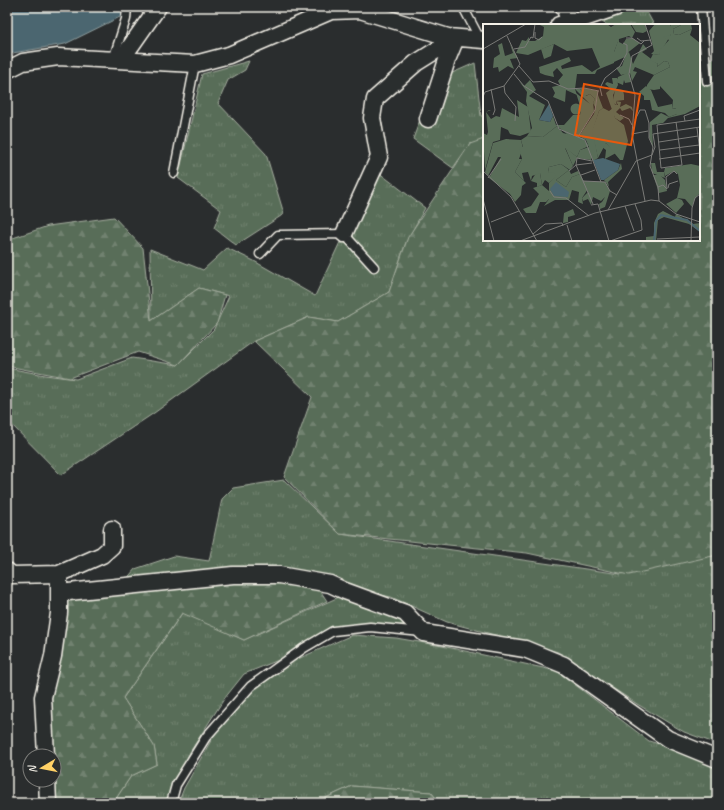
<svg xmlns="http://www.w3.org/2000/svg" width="724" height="810" font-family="Caveat,sans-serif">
<defs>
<pattern id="grass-tufts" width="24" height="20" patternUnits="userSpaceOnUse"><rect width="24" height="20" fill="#596d58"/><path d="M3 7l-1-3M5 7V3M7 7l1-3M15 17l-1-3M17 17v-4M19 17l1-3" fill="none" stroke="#718270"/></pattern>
<pattern id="forest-firs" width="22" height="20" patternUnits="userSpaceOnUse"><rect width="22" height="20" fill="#596d58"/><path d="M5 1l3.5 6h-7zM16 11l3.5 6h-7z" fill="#718270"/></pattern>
</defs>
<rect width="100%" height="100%" fill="#2a2d2e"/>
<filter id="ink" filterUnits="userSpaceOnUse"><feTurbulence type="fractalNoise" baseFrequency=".025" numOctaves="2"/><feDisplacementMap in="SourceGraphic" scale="8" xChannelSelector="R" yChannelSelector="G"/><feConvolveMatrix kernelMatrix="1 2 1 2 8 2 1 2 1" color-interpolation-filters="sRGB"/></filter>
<g filter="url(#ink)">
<!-- grass -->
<path fill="url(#grass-tufts)" stroke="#a6afa0" d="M 638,7 L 644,7 L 654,25 L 607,25 L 602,22 Z
M 249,61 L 245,70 L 228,80 L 218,103 L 266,154 L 284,214 L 236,245 L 214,228 L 221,210 L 178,178 L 202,74 Z
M 475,63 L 481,116 L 484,116 L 484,139 L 467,148 L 453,168 L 413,139 L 434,81 Z
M 374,169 L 425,208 L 406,242 L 389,292 L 338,322 L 309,317 L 254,341 L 154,413 L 61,475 L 7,420 L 7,368 L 45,375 L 76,379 L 132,358 L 178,365 L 214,329 L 229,296 L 199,288 L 151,321 L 150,249 L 203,270 L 227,248 L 254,261 L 315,296 Z
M 284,480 L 340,534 L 621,574 L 717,554 L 717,744 L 684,732 L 637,704 L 558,652 L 447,622 L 391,597 L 330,584 L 120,587 L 135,569 L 174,556 L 209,561 L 222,499 L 233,488 Z
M 341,596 L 398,617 L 404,625 L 353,628 L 333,631 L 296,653 L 244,674 L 224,699 L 190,752 L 168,803 L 113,803 L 131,776 L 157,764 L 154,746 L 123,698 L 183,612 L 244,640 Z
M 352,635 L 396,638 L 442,646 L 557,671 L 649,741 L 717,762 L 717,803 L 440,803 L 431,792 L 352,786 L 315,803 L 178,803 L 184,788 L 213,737 L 257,677 Z"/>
<!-- forest -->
<path fill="url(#forest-firs)" stroke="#a6afa0" d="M 699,54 L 717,60 L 717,555 L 629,575 L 527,553 L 340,534 L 284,477 L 312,397 L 254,341 L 309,317 L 338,322 L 389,292 L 408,237 L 470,144 L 484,139 L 484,240 L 699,240 Z
M 114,217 L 143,248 L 151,321 L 199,288 L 225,295 L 217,323 L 178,365 L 138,352 L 70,378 L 7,366 L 7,240 L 48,226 Z
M 222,576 L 314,581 L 327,601 L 244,640 L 182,613 L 123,698 L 154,746 L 157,764 L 131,776 L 113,803 L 48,803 L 54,780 L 54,756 L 46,756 L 59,593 Z
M 352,786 L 431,792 L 440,803 L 315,803 Z"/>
<!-- water -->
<path fill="#4b666f" stroke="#8f9e9f" d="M 7,7 L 123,7 L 124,15 L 65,44 L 7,54 Z"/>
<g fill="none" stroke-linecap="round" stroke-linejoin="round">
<defs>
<path id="lane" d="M 463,7 L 480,39
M 701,7 L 707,81
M 113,60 L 126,19 L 127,7
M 174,173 L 195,64
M 260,254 L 278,235 L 344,234 L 374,267
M 171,803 L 176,785 L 206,737 L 251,686 L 304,648 L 333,631 L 370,627 L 422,632"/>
<path id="street" d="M 564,7 L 570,22
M 559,25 L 579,20 L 617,7
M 121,60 L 158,7
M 7,70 L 23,62 L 58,57 L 195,64 L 229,55 L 331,11 L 360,10 L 448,37 L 484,40
M 428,119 L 447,60 L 456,38
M 344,234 L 379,157 L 372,118 L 375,99 L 416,63 L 456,38
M 7,571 L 12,575 L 59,574 L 102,555 L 112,546 L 112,529
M 59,593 L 233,575 L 279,575 L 330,584 L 345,591 L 405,613 L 424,633 L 525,649 L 564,665 L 668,739 L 717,759
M 46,756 L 43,697 L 53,656 L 59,613 L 59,574
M 47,780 L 48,803"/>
</defs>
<!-- lane casing -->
<use href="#lane" stroke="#f4f1e8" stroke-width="11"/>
<!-- street casing -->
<use href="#street" stroke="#f4f1e8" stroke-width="19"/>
<!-- lane -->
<use href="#lane" stroke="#2a2d2e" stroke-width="8"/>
<!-- street -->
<use href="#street" stroke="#2a2d2e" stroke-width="16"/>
</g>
</g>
<!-- overview -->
<g transform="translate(483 24)">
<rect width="217" height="217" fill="#2a2d2e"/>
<path d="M 148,0 L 162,0 L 164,7 L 160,9 L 153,8 ZM 172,0 L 187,0 L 190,7 L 176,31 L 168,30 L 171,27 L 166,7 ZM 200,0 L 208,0 L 209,5 L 196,11 L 191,10 L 190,5 ZM 136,14 L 136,18 L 140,20 L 143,15 L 149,14 L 157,19 L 143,30 L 146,28 L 150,40 L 160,20 L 164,25 L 159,28 L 175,40 L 174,43 L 181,37 L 185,38 L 187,43 L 171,51 L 152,43 L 150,47 L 154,48 L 149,57 L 147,49 L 138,51 L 133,44 L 139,42 L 142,33 L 131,38 L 131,28 ZM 19,19 L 22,32 L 30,29 L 27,20 L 35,34 L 27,35 L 31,45 L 25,42 L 23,36 L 25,34 L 23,36 L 25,42 L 16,48 L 15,43 L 10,44 L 11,34 L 17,30 L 15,21 ZM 71,20 L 68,32 L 61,35 L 58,25 ZM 129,54 L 134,54 L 135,61 L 130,71 L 132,81 L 135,81 L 133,77 L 138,78 L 137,83 L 143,80 L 149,83 L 150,87 L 147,84 L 139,87 L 137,84 L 133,88 L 141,94 L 137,97 L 132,94 L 123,69 L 128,65 L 122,60 L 124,58 L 130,60 ZM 47,56 L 53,66 L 46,72 L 62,81 L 56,96 L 67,98 L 70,92 L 73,101 L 81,101 L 90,91 L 97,91 L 98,85 L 93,69 L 107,80 L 92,65 L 97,65 L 103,72 L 107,70 L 112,75 L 110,79 L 111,87 L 95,113 L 85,111 L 74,102 L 60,113 L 44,112 L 49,104 L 43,77 L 44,68 L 36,57 L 41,62 ZM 163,62 L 168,66 L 175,83 L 189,80 L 189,85 L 194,84 L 194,90 L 186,93 L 182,89 L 169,86 L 167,76 L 161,76 L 161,72 L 156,68 ZM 115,71 L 120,84 L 116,87 L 110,106 L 115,134 L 110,137 L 108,133 L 108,136 L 94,134 L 90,142 L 82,123 L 94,133 L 97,126 L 106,123 L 103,116 L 96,112 L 111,90 ZM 23,115 L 38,116 L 40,124 L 36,135 L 39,135 L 32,148 L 43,159 L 39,162 L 38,171 L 32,178 L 27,170 L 6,154 L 18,133 L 15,133 L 5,152 L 2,148 L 10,119 ZM 123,119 L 133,129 L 122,135 L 123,126 L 119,123 ZM 138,139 L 139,145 L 125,158 L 126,163 L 121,156 L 135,146 ZM 78,140 L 86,146 L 73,156 L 83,163 L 89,153 L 97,150 L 105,165 L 99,174 L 100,180 L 95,178 L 96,168 L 89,166 L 86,176 L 72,176 L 61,182 L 66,175 L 66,159 L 72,153 L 65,148 L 66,143 ZM 208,140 L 217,142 L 217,169 L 212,174 L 209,183 L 202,175 L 194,174 L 197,161 L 195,150 L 191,147 L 182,152 L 181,148 L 182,144 ZM 53,149 L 57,149 L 59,161 L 54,163 L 54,159 L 48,157 ZM 170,151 L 177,151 L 182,156 L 184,167 L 176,169 ZM 180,187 L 192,193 L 193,190 L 210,200 L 217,199 L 217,208 L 206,200 L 181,193 L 175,196 L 173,217 L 163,217 L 163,213 L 171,212 L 171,199 L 175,190 Z" fill="#596d58"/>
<path d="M 55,0 L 124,0 L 128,3 L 133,0 L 147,0 L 152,8 L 149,14 L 146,12 L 136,15 L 131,28 L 131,39 L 114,46 L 112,50 L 94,50 L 92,65 L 94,71 L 83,66 L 82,78 L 70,73 L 72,69 L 69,63 L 77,61 L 75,57 L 80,51 L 74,44 L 70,48 L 71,53 L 62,51 L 57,49 L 56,43 L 86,33 L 88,37 L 78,42 L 79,45 L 99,41 L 109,48 L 117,43 L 109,24 L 84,27 L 71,20 L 45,31 L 33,29 L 39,16 L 43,17 L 46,13 L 46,17 L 52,17 L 60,12 L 61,3 ZM 188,0 L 200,0 L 190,5 L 191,10 L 196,11 L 209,5 L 207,11 L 217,19 L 217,82 L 202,90 L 185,94 L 180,99 L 169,101 L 170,123 L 166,113 L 167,98 L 178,89 L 186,93 L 194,90 L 193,84 L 189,85 L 190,76 L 177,62 L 177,65 L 171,66 L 164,65 L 164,61 L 171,51 L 187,43 L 185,38 L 181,37 L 174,43 L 175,40 L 167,36 L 170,30 L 176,31 L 177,26 L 186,16 L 180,13 L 188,11 ZM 146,48 L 148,58 L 142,59 L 141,56 L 140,61 L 133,58 L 135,53 ZM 101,64 L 115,67 L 113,85 L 110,79 L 112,75 L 107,70 L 102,72 L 97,65 ZM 132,65 L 140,66 L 141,71 L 141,76 L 133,77 L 134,82 L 130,78 ZM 34,76 L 45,83 L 48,108 L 37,112 L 27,110 L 25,106 L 18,103 L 17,116 L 10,118 L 2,146 L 0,109 L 4,111 L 5,108 L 3,88 L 6,86 L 8,86 L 3,88 L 8,95 L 13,92 L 17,93 L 19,84 L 36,93 ZM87.5 85a5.5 5.5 0 1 1 11 0a5.5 5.5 0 1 1-11 0ZM 120,84 L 126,87 L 130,84 L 132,94 L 141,101 L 145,117 L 140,136 L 137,136 L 123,119 L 115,134 L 109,107 L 116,87 ZM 74,102 L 80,109 L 100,114 L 106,122 L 97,126 L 94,133 L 82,124 L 90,142 L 87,146 L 78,140 L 66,143 L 65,148 L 71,149 L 73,153 L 66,159 L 62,156 L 59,161 L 66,167 L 66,175 L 63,178 L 57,178 L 53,189 L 43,189 L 40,185 L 48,182 L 56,170 L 50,164 L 59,161 L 57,149 L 49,152 L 48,157 L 45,148 L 39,149 L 41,157 L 32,148 L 39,135 L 36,123 L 40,123 L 38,116 L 44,112 L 60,113 ZM 168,139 L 172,139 L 174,148 L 181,148 L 182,154 L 169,149 ZM 86,146 L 88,150 L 95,147 L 97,150 L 89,153 L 83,163 L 73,156 ZM 100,157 L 122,158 L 127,167 L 122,183 L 117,185 L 116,180 L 119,178 L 122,173 L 118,177 L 110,173 L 108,181 L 105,175 L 100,177 L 99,174 L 105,168 ZM 194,174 L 199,176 L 201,180 L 193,189 L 183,180 ZM 90,185 L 92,191 L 85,193 L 85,198 L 80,199 L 81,189 Z" fill="#596d58"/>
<path d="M 66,80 L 70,92 L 67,98 L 56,96 ZM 120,134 L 137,140 L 135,146 L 121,156 L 118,156 L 110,136 ZM 73,158 L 86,168 L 85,173 L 71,172 L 67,165 Z" fill="#4b666f"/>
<path fill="none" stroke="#4b666f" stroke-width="2" d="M 171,217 L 173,197 L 178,191 L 204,196 L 217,207"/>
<path fill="none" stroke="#7b7b78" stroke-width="1" d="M 52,8 L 52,14 L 56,16 L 59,13M 24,12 L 37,40 L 21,62 L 22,69 L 33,83 L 32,97M 143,14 L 149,14 L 158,20 L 161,17M 154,14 L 158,17 L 168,16M 0,25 L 43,0M 31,25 L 42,23 L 48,13 L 50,14 L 52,0M 36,42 L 50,58 L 66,57 L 85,65 L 101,64 L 116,67M 31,50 L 41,62 L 65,77 L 76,105 L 102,116 L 118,158M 8,65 L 12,86 L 10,91M 119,72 L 117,64 L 122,54 L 137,42 L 144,29 L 144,21 L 140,19M 0,73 L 2,68 L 21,62M 137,91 L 146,95 L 149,101M 152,96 L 157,86 L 162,86 L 166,99 L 166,114 L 170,123 L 167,142 L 175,163 L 176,177M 202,97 L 201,92 L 217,86M 193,98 L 199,141 L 178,144 L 174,101 L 217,95M 214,104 L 217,128M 149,110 L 165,107M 95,113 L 112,86 L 115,67M 176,118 L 215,112M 177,126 L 216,121M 176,135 L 217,129M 109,137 L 94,134 L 93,141 L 100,157 L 122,158 L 127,167 L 134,171M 0,147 L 28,173 L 54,217M 86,147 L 93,141 L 109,139M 98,151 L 112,146M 5,154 L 18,135M 100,157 L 110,180M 175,163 L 180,161 L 184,165 L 183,153 L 191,147 L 194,150M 185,164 L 186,160 L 195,157M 67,167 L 71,173 L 83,174 L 106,192M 0,175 L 11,217M 162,177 L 149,110 L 152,71 L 146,50 L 149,32 L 169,21 L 162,0M 108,181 L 115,180 L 126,217M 142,182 L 151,207M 125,186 L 153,137 L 169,131 L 172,123 L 170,110 L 217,103M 8,198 L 36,187M 84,201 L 89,217M 50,210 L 62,200 L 79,199 L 80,202M 174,215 L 217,213M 37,217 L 112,189 L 168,176 L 176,177 L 193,190 L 217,198M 127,217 L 159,206 L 158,196 L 152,180M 208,217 L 209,184 L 212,174 L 217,170"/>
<path fill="#e8590c" fill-opacity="0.15" stroke="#e8590c" stroke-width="2" d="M 101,60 L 157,70 L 148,121 L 92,111 Z"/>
<rect width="217" height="217" fill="none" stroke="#f4f1e8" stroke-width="2"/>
</g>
<!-- margin -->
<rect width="724" height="810" fill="none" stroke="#2a2d2e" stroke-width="24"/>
<rect x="12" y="12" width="700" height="786" fill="none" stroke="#f4f1e8" stroke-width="1.5" filter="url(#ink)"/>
<!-- north arrow -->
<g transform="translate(42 768) rotate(260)"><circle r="19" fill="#2a2d2e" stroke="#7b7b78"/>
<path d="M0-3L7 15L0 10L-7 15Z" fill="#ffd166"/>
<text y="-6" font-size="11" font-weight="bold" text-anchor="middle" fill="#f4f1e8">N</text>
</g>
</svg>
